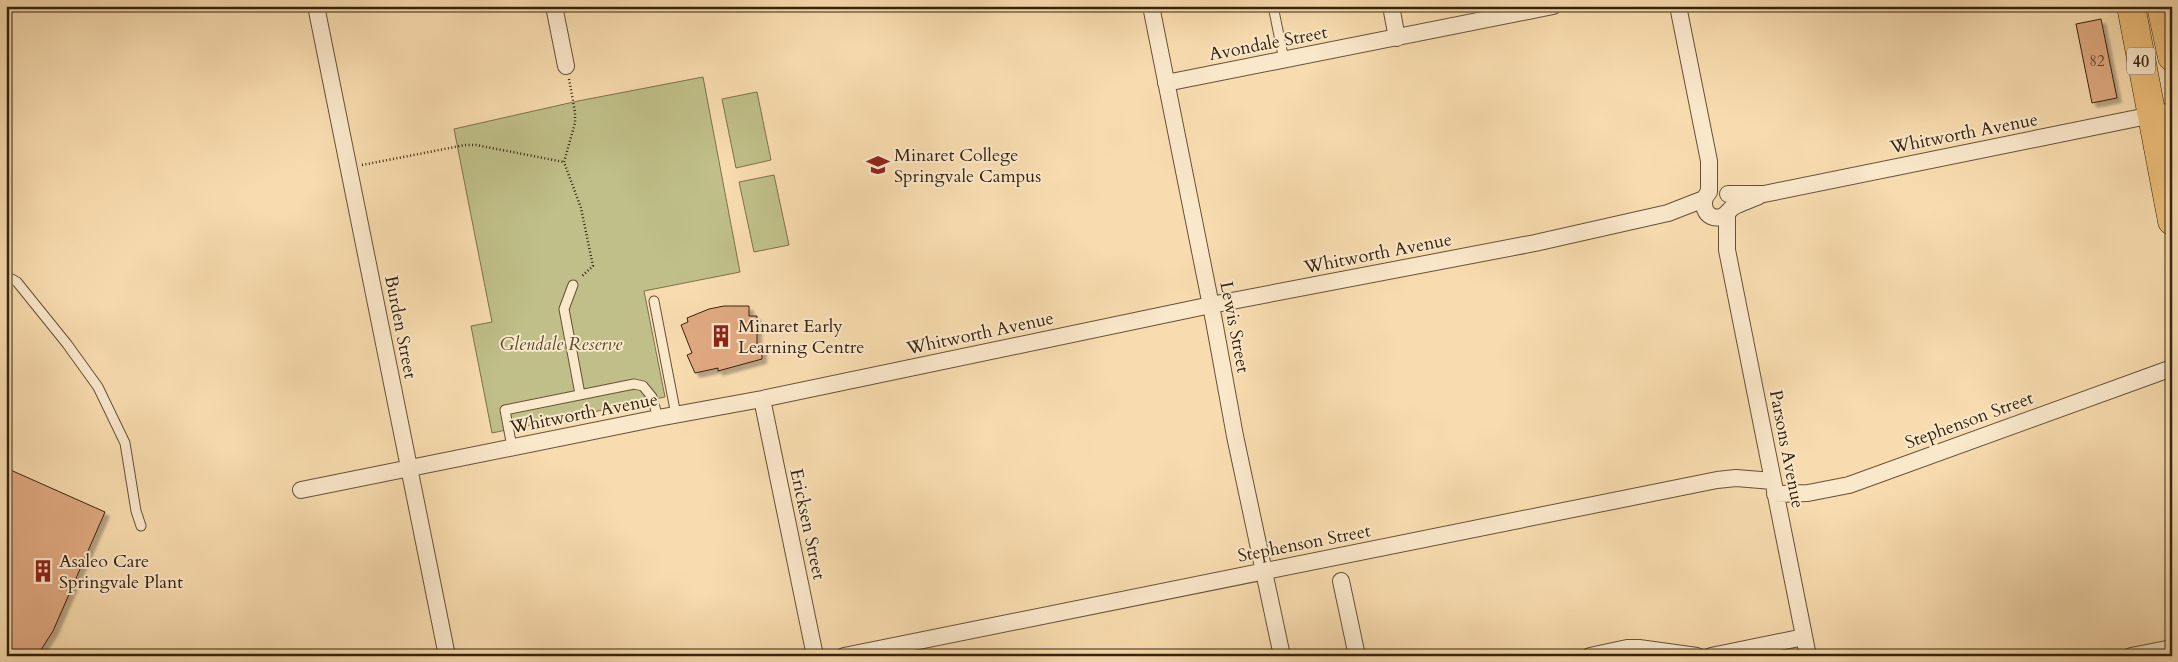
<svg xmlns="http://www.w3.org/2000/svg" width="2178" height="662" font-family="Cardo,serif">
<defs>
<filter id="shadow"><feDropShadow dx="4.5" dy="4.5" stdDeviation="1" flood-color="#0004"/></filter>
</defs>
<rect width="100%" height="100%" fill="#f8dcaf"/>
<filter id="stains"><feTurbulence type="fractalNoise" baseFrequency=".004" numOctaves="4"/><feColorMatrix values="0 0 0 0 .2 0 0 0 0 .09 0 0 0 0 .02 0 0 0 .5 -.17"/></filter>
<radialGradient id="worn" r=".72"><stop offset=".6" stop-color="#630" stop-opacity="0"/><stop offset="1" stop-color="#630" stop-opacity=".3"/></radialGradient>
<!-- green -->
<path fill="#c0bf89" stroke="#7b714c" d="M 703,77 L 740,272 L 644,291 L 665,397 L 492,433 L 471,326 L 492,322 L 454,129 L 578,101 Z
M 757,92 L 771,160 L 736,168 L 722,99 Z
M 774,175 L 789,245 L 754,252 L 739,182 Z"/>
<!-- building -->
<path fill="#e0a981" stroke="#36230e" filter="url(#shadow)" d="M 2101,19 L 2117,98 L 2092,103 L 2076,24 Z
M 724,306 L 749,306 L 749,316 L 757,316 L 757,347 L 762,347 L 762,359 L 718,371 L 718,368 L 695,373 L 687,355 L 692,353 L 681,325 L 688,322 L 687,318 L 709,309 Z
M 6,468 L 105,512 L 53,631 L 37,656 L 6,656 Z"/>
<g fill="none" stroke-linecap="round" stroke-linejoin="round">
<defs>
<path id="service" d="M 1273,6 L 1284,60
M 6,276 L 17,282 L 67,344 L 98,387 L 125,443 L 136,511 L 141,526
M 573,285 L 564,309 L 580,394
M 654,301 L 676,415
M 512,447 L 505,410 L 634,384 L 643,386 L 652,397 L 658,418"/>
<path id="minor" d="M 316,6 L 447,656
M 554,6 L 566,66
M 1151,6 L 1214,321 L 1235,436 L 1282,656
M 1391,6 L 1397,38
M 1678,6 L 1709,161 L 1709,192
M 1166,83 L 1553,6
M 1709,192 C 1699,202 1705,221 1721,217 C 1727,215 1729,210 1733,207 C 1741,203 1750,200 1759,196
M 1728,194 L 1764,194 L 2172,111
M 1727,213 L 1727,250 L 1808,656
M 762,399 L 815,656
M 301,490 L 658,418 L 762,399 L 1211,305 L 1535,243 L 1668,213 L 1704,199
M 1775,494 L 1808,493 L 1849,485 L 2172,368
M 1341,581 L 1357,656
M 844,656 L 1717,480 L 1736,478 L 1773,481
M 1590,656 L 1627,648 L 1639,648 L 1697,656
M 1711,656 L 1804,637
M 2131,656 L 2172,648"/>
<path id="trunk" d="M 2131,6 L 2172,221
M 2161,6 L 2172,57"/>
</defs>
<!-- service casing -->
<use href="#service" stroke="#665136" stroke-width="11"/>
<!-- minor casing -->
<use href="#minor" stroke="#665136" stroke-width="18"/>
<!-- trunk casing -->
<use href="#trunk" stroke="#36230e" stroke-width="29"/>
<!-- path -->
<path stroke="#36230e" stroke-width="2.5" stroke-dasharray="1 2.5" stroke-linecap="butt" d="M 569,79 L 575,112 L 575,123 L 564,162 L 581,208 L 593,266 L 581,277
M 362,165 L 465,145 L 476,145 L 564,162"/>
<!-- service -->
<use href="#service" stroke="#fae8cb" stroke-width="9"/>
<!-- minor -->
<use href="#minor" stroke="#fae8cb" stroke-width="16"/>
<!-- trunk -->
<use href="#trunk" stroke="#ecbe78" stroke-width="28"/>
</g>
<!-- icons -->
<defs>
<symbol id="school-bare" viewBox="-9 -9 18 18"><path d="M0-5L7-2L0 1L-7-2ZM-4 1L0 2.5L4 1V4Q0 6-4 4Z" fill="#8f2418" stroke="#fae8cb" stroke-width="2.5" paint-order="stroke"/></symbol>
<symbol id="building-bare" viewBox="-9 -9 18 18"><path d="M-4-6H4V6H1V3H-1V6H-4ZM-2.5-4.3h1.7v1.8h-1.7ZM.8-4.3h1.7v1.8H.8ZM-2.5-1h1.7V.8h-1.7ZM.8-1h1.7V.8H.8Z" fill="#8f2418" stroke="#fae8cb" stroke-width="2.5" paint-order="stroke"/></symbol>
</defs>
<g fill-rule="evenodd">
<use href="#school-bare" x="862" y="149" width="32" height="32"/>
<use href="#building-bare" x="705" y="320" width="32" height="32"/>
<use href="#building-bare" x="27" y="555" width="32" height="32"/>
</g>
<g text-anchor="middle" stroke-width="4" stroke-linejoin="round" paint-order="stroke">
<!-- number labels -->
<g font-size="15" fill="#60442b">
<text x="2097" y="66">82</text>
</g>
<!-- shield labels -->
<rect fill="#fae8cb" stroke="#715e47" stroke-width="1" x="2127" y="47.5" width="28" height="27" rx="4"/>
<g font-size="16" font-weight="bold" fill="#36230e">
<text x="2141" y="67">40</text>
</g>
<!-- street labels -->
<g font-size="18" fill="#36230e" stroke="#fae8cb">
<text transform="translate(1268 43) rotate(-11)" y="6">Avondale Street</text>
<text transform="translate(1964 133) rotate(-11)" y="6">Whitworth Avenue</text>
<text transform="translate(1378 253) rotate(-11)" y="6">Whitworth Avenue</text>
<text transform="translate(401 327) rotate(79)" y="6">Burden Street</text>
<text transform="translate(1235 327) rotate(79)" y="6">Lewis Street</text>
<text transform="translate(980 333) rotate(-12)" y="6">Whitworth Avenue</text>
<text transform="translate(584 413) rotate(-11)" y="6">Whitworth Avenue</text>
<text transform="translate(1969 420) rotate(-20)" y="6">Stephenson Street</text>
<text transform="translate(1787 449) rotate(79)" y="6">Parsons Avenue</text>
<text transform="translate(808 524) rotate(78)" y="6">Ericksen Street</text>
<text transform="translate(1304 543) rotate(-11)" y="6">Stephenson Street</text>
</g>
<!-- poi labels -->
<g font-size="18" fill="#36230e" stroke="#fae8cb" text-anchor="start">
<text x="894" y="161">Minaret College<tspan x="894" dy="21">Springvale Campus</tspan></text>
<text x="738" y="332">Minaret Early<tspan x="738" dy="21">Learning Centre</tspan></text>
<text x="59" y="567">Asaleo Care<tspan x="59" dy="21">Springvale Plant</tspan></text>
</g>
<!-- park labels -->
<g font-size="18" font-style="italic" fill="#584a2d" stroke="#fae8cb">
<text x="561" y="350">Glendale Reserve</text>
</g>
</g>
<!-- margin -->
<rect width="2178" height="662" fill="none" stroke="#f8dcaf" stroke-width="25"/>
<rect x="8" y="8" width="2163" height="647" fill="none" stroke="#36230e" stroke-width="2.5"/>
<rect x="12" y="12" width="2153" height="637" fill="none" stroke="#36230e"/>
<rect width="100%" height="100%" filter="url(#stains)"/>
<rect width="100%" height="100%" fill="url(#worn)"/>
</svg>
